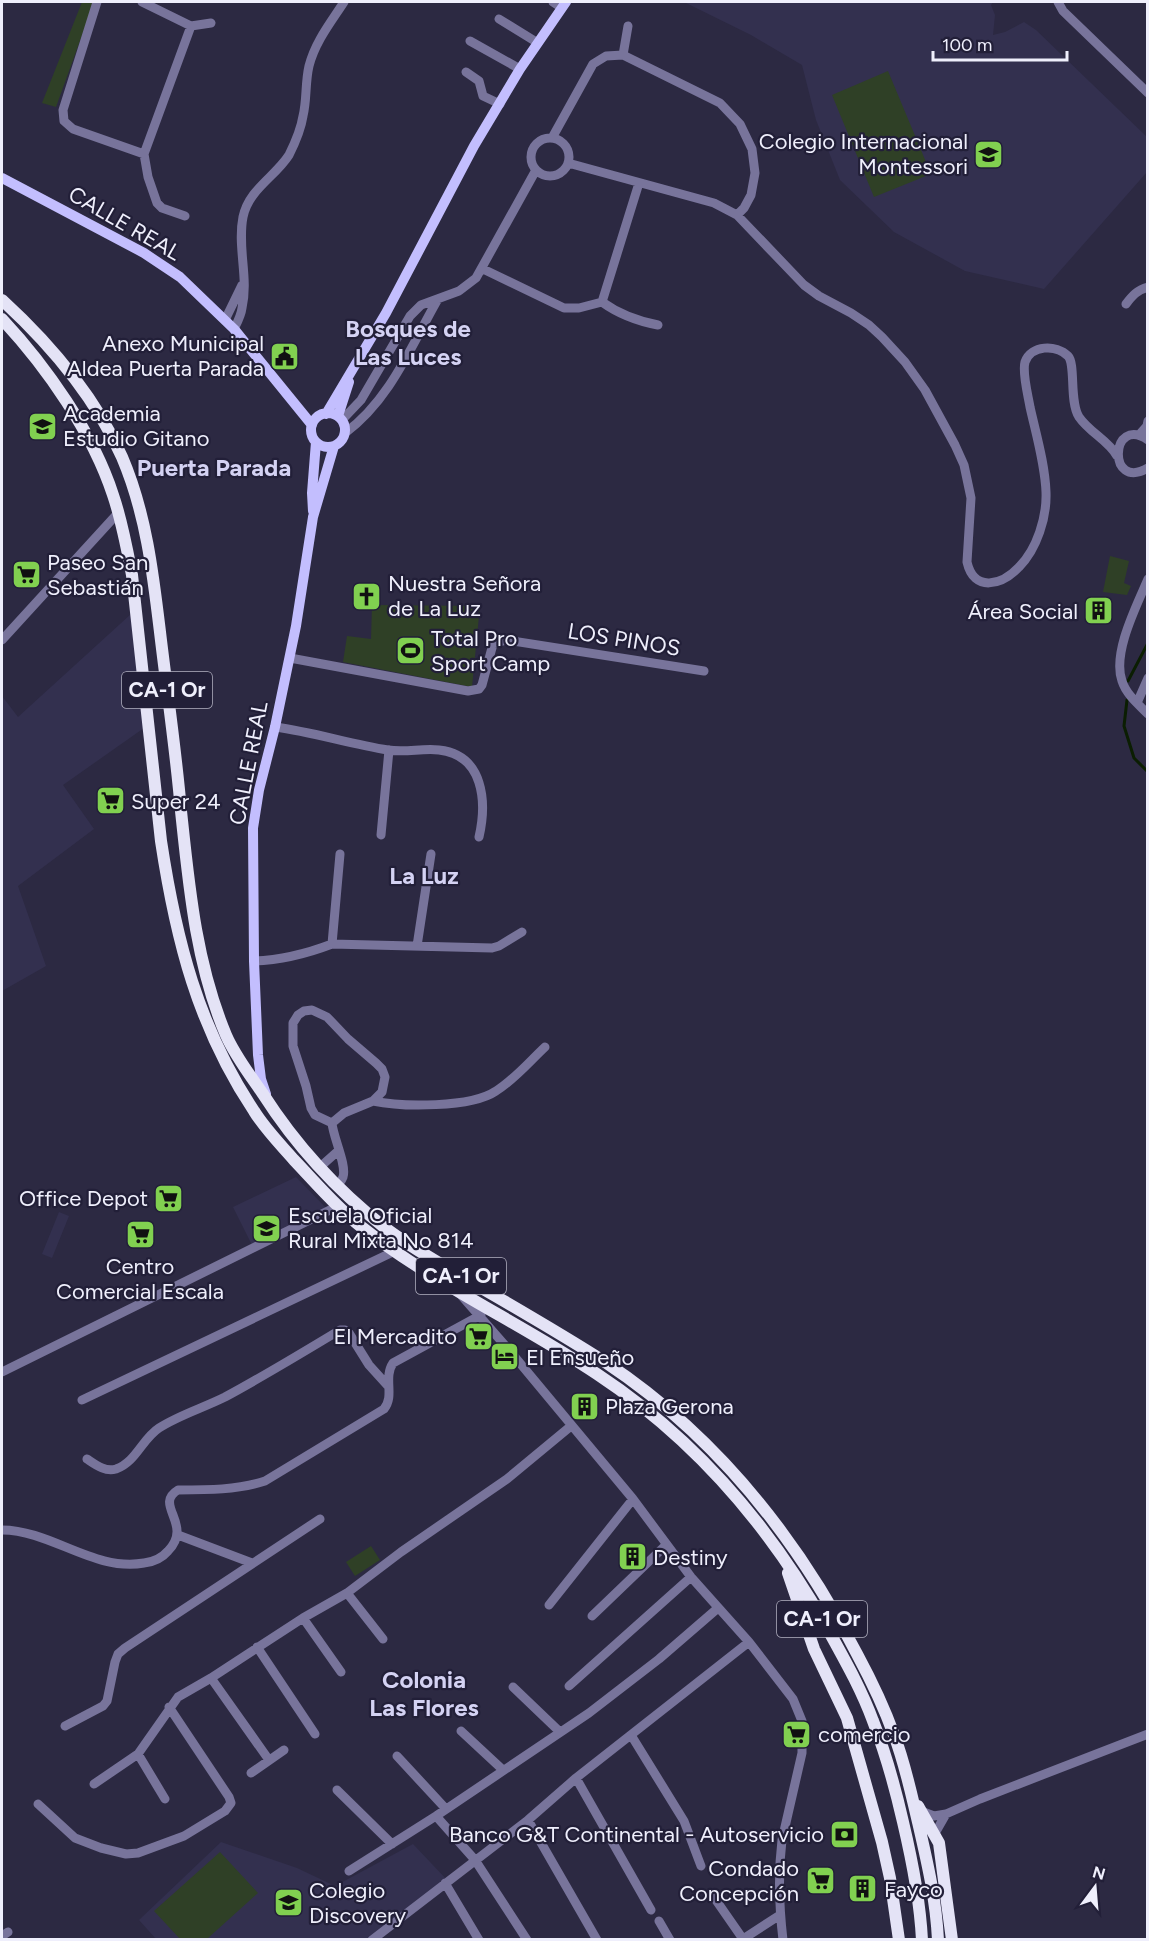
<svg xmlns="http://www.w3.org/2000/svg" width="1149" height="1941" font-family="Figtree,sans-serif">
<rect width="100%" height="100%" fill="#2c2942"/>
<!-- built -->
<path fill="#33304f" d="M 684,2 L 993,2 L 991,5 L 995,15 L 993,35 L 1005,32 L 1024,22 L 1036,30 L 1147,137 L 1147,172 L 1044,289 L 965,271 L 894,232 L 840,180 L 816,120 L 802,65 L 751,35 Z
M 131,614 L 144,728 L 63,785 L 94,829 L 18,886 L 46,966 L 2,991 L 2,696 L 18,717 Z
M 296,1177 L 327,1209 L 253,1247 L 233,1207 Z
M 59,1212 L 69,1216 L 52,1258 L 42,1254 Z
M 221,1842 L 297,1868 L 335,1886 L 413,1844 L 448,1881 L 372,1939 L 156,1939 L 139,1920 Z"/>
<!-- green -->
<path fill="#2f4026" d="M 82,2 L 94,2 L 56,107 L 42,103 Z
M 888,71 L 931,174 L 874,197 L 832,95 Z
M 1110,556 L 1129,561 L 1124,583 L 1131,586 L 1127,595 L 1103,592 Z
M 372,605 L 480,606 L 472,687 L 343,662 L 347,636 L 371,639 Z
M 371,1546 L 380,1560 L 355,1576 L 346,1562 Z
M 220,1852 L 258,1893 L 207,1939 L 180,1939 L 154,1911 Z"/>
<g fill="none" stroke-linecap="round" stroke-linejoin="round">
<!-- stream -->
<path stroke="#0b1e02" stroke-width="3" d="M 1128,681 L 1148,643
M 1127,700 L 1124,726 L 1134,758 L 1148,772"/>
<!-- minor -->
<path stroke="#78749b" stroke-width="9" d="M 97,2 L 63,110 L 64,121 L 73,129 L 144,154
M 142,2 L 191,26 L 211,23
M 553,2 L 562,8
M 1058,2 L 1063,11 L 1148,93
M 499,19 L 538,43
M 470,41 L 520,69
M 623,55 L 628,26
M 466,72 L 479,81 L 483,96 L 500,104
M 552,138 L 593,64 L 606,56 L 623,55 L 720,103 L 740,124 L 752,149 L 755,173 L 751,195 L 744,208 L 737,215
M531 157a19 19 0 1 1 38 0a19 19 0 1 1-38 0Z
M 568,163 L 714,203 L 737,215 L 804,285 L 819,296 L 851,313 L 869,325 L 882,337 L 905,362 L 925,390 L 955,445 L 964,465 L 971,498 L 967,562 C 974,593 1002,585 1019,567 C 1037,549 1047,517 1046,492 C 1045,464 1036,434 1030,407 C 1028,395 1022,373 1025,362 C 1031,345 1056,344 1068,356 C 1076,364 1069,402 1079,417 C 1090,433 1108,440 1117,456
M 185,216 L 162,208 L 157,203 L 148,177 L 144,154 L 191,26
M 483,269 L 564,308 L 579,308 L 602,302 C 620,315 637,321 658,325
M 602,302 L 639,183
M 1126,304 C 1132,296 1137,290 1148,287
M 225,320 L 242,285
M 234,329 C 237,323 241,316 242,308 C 249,278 237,247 243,217 C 249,189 275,177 289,155 C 295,143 301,129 303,116 C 307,100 305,83 309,66 C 315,42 331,22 344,2
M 342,420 L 361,400 L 410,316 L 421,305 L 459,291 L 476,278 L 536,170
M 345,433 C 390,400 411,346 438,299
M 1139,435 L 1147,426 L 1148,421
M 1148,440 C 1110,414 1107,492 1148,468
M 1148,579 C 1137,605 1112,653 1122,681 C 1126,694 1138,704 1148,714
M 2,640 L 118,513
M 290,658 L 468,691 L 479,689 L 482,685 L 493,644 L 506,640 L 704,671
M 1137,703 L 1148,678
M 275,727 C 313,732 350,744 388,750 C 405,753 422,748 439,750 C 484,755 487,802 479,837
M 381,835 L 389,750
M 332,944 L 340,854
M 417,946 L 431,854
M 254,961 C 282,960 306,954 332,944 L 492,948 L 499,946 L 522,932
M 373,1101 C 402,1107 471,1108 496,1091 C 514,1080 529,1062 545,1047
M 332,1123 L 315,1115 L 311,1108 L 306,1086 L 293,1046 L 293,1023 L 298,1015 L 304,1011 L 312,1010 L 327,1017 L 348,1039 L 376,1063 L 382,1069 L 385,1077 L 382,1092 L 373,1101 L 344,1113 L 332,1123 C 333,1137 347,1165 343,1177 C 342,1180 340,1182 338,1185
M 320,1167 L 338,1151
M 461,1295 L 509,1350 L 633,1499 L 691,1577 L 749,1642 L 793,1699 L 802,1721 L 802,1753 L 782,1840 C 778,1873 779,1906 783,1940
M 2,1372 L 338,1206
M 82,1400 L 395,1251
M 87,1459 C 96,1465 105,1472 116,1469 C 136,1462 142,1439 159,1428 C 179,1415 203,1408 225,1397 C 264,1376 302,1353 340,1330 L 345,1330 L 349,1333 L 369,1365 L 388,1386
M 2,1530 C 51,1530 94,1572 144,1563 C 153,1562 162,1558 168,1551 C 194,1524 153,1505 178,1490 C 207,1490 238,1490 265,1481 L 384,1409 C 395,1396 383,1378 393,1363 L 481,1315
M 178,1535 L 252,1563
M 347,1593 L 383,1639
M 549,1605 L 633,1499
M 592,1616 L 666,1545
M 303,1618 L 341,1672
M 257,1647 L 315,1734
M 211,1678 L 269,1760
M 569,1686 L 691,1577
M 513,1687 L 560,1732
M 65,1726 L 103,1706 L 107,1701 L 115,1662 L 118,1654 L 125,1648 L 320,1519
M 461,1731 L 503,1770
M 631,1735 L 684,1821 L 701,1866
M 138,1754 L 165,1799
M 397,1756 L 446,1809
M 251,1773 L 284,1750
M 576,1778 L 651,1910
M 94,1784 L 138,1754 L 178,1697 L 211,1678 L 303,1618 L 347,1593 L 401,1552 L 507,1479 L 571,1426
M 337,1790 L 392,1844
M 38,1804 L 75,1838 L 101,1848 L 126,1854 L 138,1853 L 184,1836 L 225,1811 L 231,1803 L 229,1797 L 169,1707
M 921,1811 L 934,1816 L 946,1814 L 980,1799 L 1148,1734
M 436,1816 L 475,1860 L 527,1940
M 528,1820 L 597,1940
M 934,1835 L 946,1814
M 349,1871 L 436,1816 L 589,1713 L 659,1659 L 718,1608
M 445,1883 L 479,1940
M 711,1893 L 743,1939 L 780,1915
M 659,1921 L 670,1940
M 2,1936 L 8,1932
M 372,1940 L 528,1820 L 576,1778 L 749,1642"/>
<!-- major -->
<path stroke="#c3befe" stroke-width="10" d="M 2,178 L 144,253 L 180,277 L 234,329 L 312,425
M311 430a17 17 0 1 1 34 0a17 17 0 1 1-34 0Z
M 326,414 L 386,313 L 474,146 L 520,69 L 566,2
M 338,416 L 349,382
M 313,511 L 312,493 L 316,442
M 266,1094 L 261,1079 L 258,1055 L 254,961 L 253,828 L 259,790 L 275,727 L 296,626 L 313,517 L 334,446"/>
<!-- highway -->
<path stroke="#e4e3f6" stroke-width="12" d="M 2,300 C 50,344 95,397 122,457 C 146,513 153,573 160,632 C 167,692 176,751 181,811 C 189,887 196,964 226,1035 C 235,1056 250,1075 263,1094 C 295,1144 337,1190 384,1227 C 410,1247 439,1263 468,1280 C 514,1307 560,1333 605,1362 C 714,1434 797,1538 857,1654 C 871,1680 884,1707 894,1735 C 905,1763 911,1793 918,1822 C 927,1861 936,1899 938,1940
M 2,319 C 46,366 93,433 113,495 C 122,521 127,549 132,575 L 161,841 C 176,940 198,1027 254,1111 C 265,1129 280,1144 294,1160 C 315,1182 335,1206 359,1225 C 432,1283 519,1322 597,1374 C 694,1438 769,1525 826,1626 C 843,1657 861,1688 873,1721 C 886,1754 895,1787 903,1822 C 912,1860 920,1900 922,1940
M 788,1573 L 814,1649 L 847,1718 L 882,1842 L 890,1878 L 899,1940
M 918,1806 L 939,1843 L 952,1940"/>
</g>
<!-- icons -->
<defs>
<symbol id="school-square" viewBox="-11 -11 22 22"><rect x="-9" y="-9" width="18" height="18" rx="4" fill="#81d050" stroke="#221f38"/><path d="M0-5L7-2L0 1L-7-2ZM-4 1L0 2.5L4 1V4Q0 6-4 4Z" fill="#111"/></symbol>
<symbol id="civic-square" viewBox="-11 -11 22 22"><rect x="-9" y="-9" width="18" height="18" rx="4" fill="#81d050" stroke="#221f38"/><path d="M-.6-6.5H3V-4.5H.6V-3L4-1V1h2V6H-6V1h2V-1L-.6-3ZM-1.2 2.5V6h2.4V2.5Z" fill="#111"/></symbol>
<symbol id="supermarket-square" viewBox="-11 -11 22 22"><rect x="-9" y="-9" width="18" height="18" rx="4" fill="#81d050" stroke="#221f38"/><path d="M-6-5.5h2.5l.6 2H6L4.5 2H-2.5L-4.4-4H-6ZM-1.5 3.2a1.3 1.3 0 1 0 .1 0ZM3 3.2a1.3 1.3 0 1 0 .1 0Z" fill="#111"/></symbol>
<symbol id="church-square" viewBox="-11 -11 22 22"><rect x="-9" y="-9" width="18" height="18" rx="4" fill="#81d050" stroke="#221f38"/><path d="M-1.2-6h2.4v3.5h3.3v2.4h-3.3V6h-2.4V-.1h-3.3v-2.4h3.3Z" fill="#111"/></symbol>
<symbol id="building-square" viewBox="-11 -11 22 22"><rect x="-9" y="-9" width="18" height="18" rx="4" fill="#81d050" stroke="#221f38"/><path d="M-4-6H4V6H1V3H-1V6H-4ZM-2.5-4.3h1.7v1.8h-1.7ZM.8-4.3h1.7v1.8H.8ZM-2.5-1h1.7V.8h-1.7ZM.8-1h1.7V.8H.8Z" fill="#111"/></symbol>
<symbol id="stadium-square" viewBox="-11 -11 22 22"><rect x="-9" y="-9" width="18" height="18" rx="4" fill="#81d050" stroke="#221f38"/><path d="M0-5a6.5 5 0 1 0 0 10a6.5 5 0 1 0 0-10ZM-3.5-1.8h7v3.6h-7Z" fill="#111"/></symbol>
<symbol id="hotel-square" viewBox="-11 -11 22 22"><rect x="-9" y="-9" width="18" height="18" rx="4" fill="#81d050" stroke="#221f38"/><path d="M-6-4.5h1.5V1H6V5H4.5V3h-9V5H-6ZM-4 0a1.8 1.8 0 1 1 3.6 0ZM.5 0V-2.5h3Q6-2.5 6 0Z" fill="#111"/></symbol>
<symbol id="bank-square" viewBox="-11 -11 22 22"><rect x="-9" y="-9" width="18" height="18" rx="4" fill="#81d050" stroke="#221f38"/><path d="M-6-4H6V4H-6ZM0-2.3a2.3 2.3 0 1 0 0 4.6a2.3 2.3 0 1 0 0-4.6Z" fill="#111"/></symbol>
</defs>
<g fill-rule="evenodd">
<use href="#school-square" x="972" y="138" width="33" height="33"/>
<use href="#civic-square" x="268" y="340" width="33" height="33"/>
<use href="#school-square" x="26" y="410" width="33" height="33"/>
<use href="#supermarket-square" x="10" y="558" width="33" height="33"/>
<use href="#church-square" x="350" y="580" width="33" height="33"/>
<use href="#building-square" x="1082" y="594" width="33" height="33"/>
<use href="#stadium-square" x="394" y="634" width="33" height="33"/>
<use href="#supermarket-square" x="94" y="784" width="33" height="33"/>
<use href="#supermarket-square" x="152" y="1182" width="33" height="33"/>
<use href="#school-square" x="250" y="1212" width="33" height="33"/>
<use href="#supermarket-square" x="124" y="1218" width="33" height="33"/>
<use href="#supermarket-square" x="462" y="1320" width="33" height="33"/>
<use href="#hotel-square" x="488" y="1340" width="33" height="33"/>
<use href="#building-square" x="568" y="1390" width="33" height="33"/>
<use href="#building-square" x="616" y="1540" width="33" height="33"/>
<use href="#supermarket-square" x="780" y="1718" width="33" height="33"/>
<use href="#bank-square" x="828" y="1818" width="33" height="33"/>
<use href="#supermarket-square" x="804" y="1864" width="33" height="33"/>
<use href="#building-square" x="846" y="1872" width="33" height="33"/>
<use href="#school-square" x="272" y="1886" width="33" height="33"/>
</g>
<g text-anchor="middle" stroke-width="4.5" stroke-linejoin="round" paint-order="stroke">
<!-- shield labels -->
<g fill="#221f38" stroke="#b2b1c1" stroke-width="1.5">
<rect x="122" y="672" width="90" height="36" rx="4.5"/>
<rect x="416" y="1258" width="90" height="36" rx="4.5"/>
<rect x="777" y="1601" width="90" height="36" rx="4.5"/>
</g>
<g font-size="21" font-weight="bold" fill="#efeffc">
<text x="167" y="697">CA-1 Or</text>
<text x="461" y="1283">CA-1 Or</text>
<text x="822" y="1626">CA-1 Or</text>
</g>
<!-- poi labels -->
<g font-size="22" fill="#efeffc" stroke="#221f38" text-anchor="start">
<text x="968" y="149" text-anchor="end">Colegio Internacional<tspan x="968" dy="25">Montessori</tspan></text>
<text x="264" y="351" text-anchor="end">Anexo Municipal<tspan x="264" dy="25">Aldea Puerta Parada</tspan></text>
<text x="63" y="421">Academia<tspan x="63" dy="25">Estudio Gitano</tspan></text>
<text x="47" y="570">Paseo San<tspan x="47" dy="25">Sebastián</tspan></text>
<text x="388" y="591">Nuestra Señora<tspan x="388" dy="25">de La Luz</tspan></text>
<text x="1078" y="619" text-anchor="end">Área Social</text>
<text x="431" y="646">Total Pro<tspan x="431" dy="25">Sport Camp</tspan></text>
<text x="131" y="809">Super 24</text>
<text x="148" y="1206" text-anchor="end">Office Depot</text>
<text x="288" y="1223">Escuela Oficial<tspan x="288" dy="25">Rural Mixta No 814</tspan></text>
<text x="140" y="1274" text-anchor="middle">Centro<tspan x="140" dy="25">Comercial Escala</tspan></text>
<text x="457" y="1344" text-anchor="end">El Mercadito</text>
<text x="526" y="1365">El Ensueño</text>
<text x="605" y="1414">Plaza Gerona</text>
<text x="653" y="1565">Destiny</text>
<text x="818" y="1742">comercio</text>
<text x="824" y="1842" text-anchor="end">Banco G&amp;T Continental - Autoservicio</text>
<text x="799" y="1876" text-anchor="end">Condado<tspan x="799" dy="25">Concepción</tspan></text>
<text x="884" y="1897">Fayco</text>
<text x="309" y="1898">Colegio<tspan x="309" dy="25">Discovery</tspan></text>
</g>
<!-- street labels -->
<g font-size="22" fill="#efeffc" stroke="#221f38">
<text transform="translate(125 223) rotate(30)" y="8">CALLE REAL</text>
<text transform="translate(624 639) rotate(9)" y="8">LOS PINOS</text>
<text transform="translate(248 763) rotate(-79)" y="8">CALLE REAL</text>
</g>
<!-- neighbourhood labels -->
<g font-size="24" font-weight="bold" fill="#d4d2f3" stroke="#221f38">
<text x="408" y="337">Bosques de<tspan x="408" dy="28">Las Luces</tspan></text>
<text x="214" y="476">Puerta Parada</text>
<text x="424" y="884">La Luz</text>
<text x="424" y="1688">Colonia<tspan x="424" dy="28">Las Flores</tspan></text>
</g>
</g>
<!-- border -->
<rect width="1149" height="1941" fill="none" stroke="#efeffc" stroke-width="6"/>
<!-- north arrow -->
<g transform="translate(1095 1887) rotate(16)" stroke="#221f38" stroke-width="4.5" paint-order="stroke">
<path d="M0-4.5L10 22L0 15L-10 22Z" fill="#efeffc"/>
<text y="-9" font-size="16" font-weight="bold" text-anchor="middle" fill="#efeffc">N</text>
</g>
<!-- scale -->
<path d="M933 51v9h134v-9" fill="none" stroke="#efeffc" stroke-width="3"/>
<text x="942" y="51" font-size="18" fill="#efeffc" stroke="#221f38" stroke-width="4.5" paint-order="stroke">100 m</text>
</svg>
